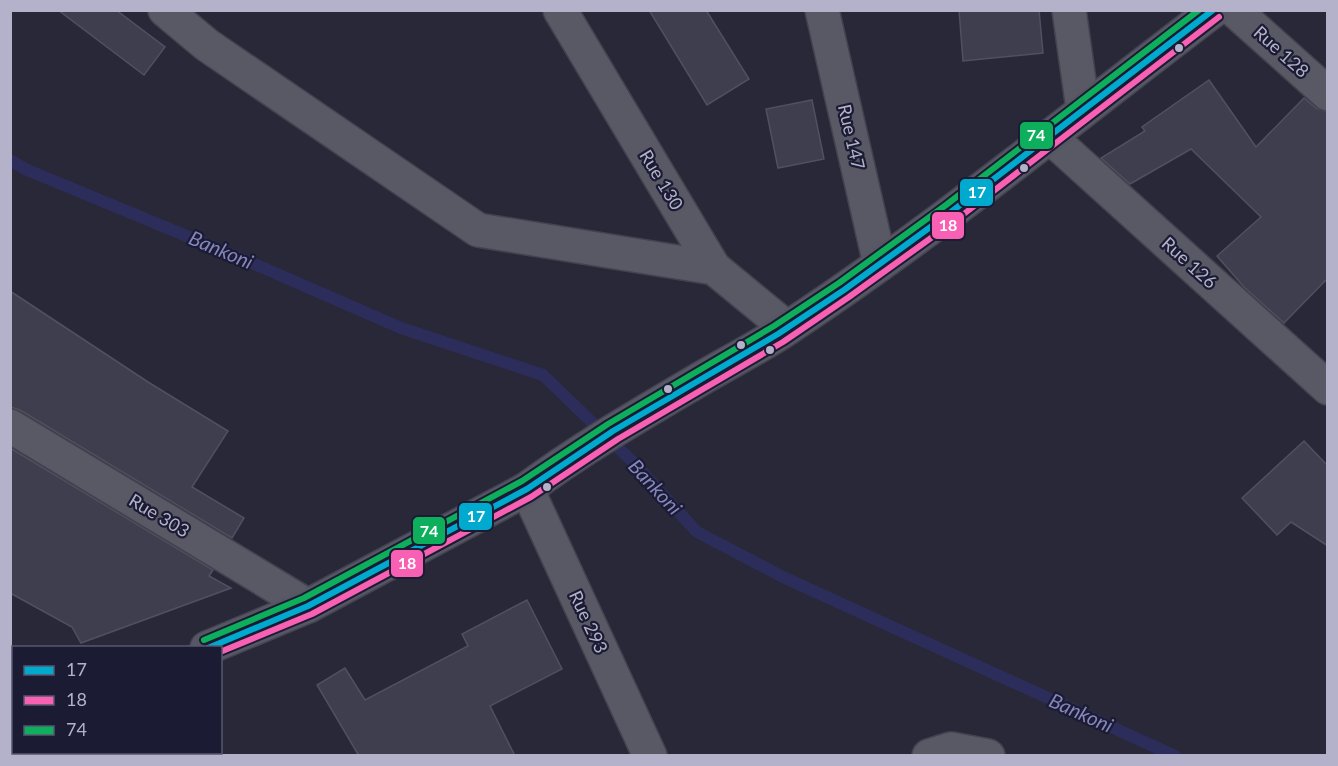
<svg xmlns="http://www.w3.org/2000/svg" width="1338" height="766" font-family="Lato,sans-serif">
<rect width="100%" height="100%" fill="#282839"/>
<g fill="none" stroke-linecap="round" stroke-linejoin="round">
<!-- stream -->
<path stroke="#2d2d5c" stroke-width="12" d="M 10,160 L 25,169 L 259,266 L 401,328 L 543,375 L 636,465 L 697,532 L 785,578 L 1175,756"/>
</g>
<!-- building -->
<path fill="#3e3e4e" stroke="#505060" stroke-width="1.5" d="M 58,10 L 116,10 L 165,47 L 144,75 Z
M 649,10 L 706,10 L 749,79 L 707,105 Z
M 959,10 L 1039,10 L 1043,53 L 963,61 Z
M 1209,80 L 1256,147 L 1304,98 L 1316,108 L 1328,112 L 1328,278 L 1284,323 L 1244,287 L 1217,256 L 1261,217 L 1191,149 L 1130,184 L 1101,158 L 1145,131 L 1142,127 Z
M 812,100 L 824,159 L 778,168 L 766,109 Z
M 10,291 L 148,382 L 228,431 L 192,487 L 244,518 L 232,538 L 20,410 L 10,407 Z
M 1304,441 L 1328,466 L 1328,546 L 1291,522 L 1277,535 L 1242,498 Z
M 10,448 L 213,570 L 209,576 L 231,588 L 81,643 L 72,627 L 10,593 Z
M 527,600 L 562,669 L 490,706 L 515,756 L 359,756 L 317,685 L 345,668 L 365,700 L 468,646 L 462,634 Z"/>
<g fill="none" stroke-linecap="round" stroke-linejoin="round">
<defs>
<path id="street" d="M 165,10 L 207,45 L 478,230 L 714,268
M 560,10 L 714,268 L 787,328
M 822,10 L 880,264
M 1069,10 L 1083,109
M 1234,10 L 1328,94
M 1050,137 L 1328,388
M 10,426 L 308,606
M 527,489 L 650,756
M 10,666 L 14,667
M 929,756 L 951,749 L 988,756"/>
<path id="secondary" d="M 207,648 L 308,606 L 527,489 C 582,448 643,413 702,378 C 731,361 761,346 789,327 C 936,230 1073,117 1214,10
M 10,722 L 14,721"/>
</defs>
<!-- street casing -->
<use href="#street" stroke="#434350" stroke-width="36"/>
<!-- secondary casing -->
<use href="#secondary" stroke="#434352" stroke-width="36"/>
<!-- street -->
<use href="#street" stroke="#595966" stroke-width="33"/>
<!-- secondary -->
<use href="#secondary" stroke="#575764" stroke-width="33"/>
<defs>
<path id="bus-1" d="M 208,648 L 308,606 L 527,489 L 613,431 L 778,334 L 844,290 L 951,212 L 1213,10"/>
<path id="bus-2" d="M 220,652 L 312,614 L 531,497 L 618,439 L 783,342 L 849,297 L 956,220 L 1219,17"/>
<path id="bus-3" d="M 204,640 L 304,598 L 522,481 L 608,424 L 774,326 L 839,283 L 946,205 L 1199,10"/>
</defs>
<!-- bus-1 casing -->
<use href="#bus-1" stroke="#1b1b34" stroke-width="10"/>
<!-- bus-2 casing -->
<use href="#bus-2" stroke="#1b1b34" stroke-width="10"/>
<!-- bus-3 casing -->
<use href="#bus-3" stroke="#1b1b34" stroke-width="10"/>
<!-- bus-1 -->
<use href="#bus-1" stroke="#00a9ce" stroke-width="6"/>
<!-- bus-2 -->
<use href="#bus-2" stroke="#f860b3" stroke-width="6"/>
<!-- bus-3 -->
<use href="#bus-3" stroke="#0daf5c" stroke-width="6"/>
</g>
<!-- markers -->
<g fill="#b3b2ca" stroke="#1b1b34" stroke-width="2">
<circle cx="1179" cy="48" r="5"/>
<circle cx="1024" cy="168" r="5"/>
<circle cx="741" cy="345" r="5"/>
<circle cx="770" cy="350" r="5"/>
<circle cx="668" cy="389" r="5"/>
<circle cx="547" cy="487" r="5"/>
</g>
<g text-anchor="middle" stroke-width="4.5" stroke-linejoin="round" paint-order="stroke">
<!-- street labels -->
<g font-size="18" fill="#b3b2ca" stroke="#1b1b34">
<text transform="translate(1281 52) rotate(42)" y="6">Rue 128</text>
<text transform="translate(851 137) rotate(77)" y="6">Rue 147</text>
<text transform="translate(661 180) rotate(59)" y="6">Rue 130</text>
<text transform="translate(1189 263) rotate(42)" y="6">Rue 126</text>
<text transform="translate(159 516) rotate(31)" y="6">Rue 303</text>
<text transform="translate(588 622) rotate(65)" y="6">Rue 293</text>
</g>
<!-- water labels -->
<g font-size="20" font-style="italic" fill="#8586bd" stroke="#1b1b34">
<text transform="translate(221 250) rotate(23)" y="7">Bankoni</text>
<text transform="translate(655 487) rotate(47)" y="7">Bankoni</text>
<text transform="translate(1081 713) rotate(24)" y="7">Bankoni</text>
</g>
</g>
<g stroke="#1b1b34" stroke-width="2">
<rect x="1019" y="121" width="35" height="29" rx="6" fill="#0daf5c"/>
<rect x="959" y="178" width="35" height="29" rx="6" fill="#00a9ce"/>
<rect x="931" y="211" width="34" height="29" rx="6" fill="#f860b3"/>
<rect x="458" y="502" width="35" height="29" rx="6" fill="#00a9ce"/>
<rect x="412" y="516" width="34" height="29" rx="6" fill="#0daf5c"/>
<rect x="390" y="549" width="34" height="29" rx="6" fill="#f860b3"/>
</g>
<g font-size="16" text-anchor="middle" font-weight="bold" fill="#fff">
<text x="1036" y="141">74</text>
<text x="977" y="198">17</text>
<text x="948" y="231">18</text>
<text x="476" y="522">17</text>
<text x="429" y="537">74</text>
<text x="407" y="569">18</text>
</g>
<!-- border -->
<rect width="1338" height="766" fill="none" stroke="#b3b2ca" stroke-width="24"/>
<!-- legend -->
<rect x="12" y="646" width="210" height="108" fill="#1b1b34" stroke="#585770" stroke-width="1.5"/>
<rect x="24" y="666" width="30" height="9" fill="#00a9ce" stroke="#585770" stroke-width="1.5"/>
<text x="66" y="676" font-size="18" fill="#b3b2ca">17</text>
<rect x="24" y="696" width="30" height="9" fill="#f860b3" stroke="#585770" stroke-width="1.5"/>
<text x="66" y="706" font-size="18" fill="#b3b2ca">18</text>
<rect x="24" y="726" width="30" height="9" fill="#0daf5c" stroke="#585770" stroke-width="1.5"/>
<text x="66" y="736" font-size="18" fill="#b3b2ca">74</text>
</svg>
